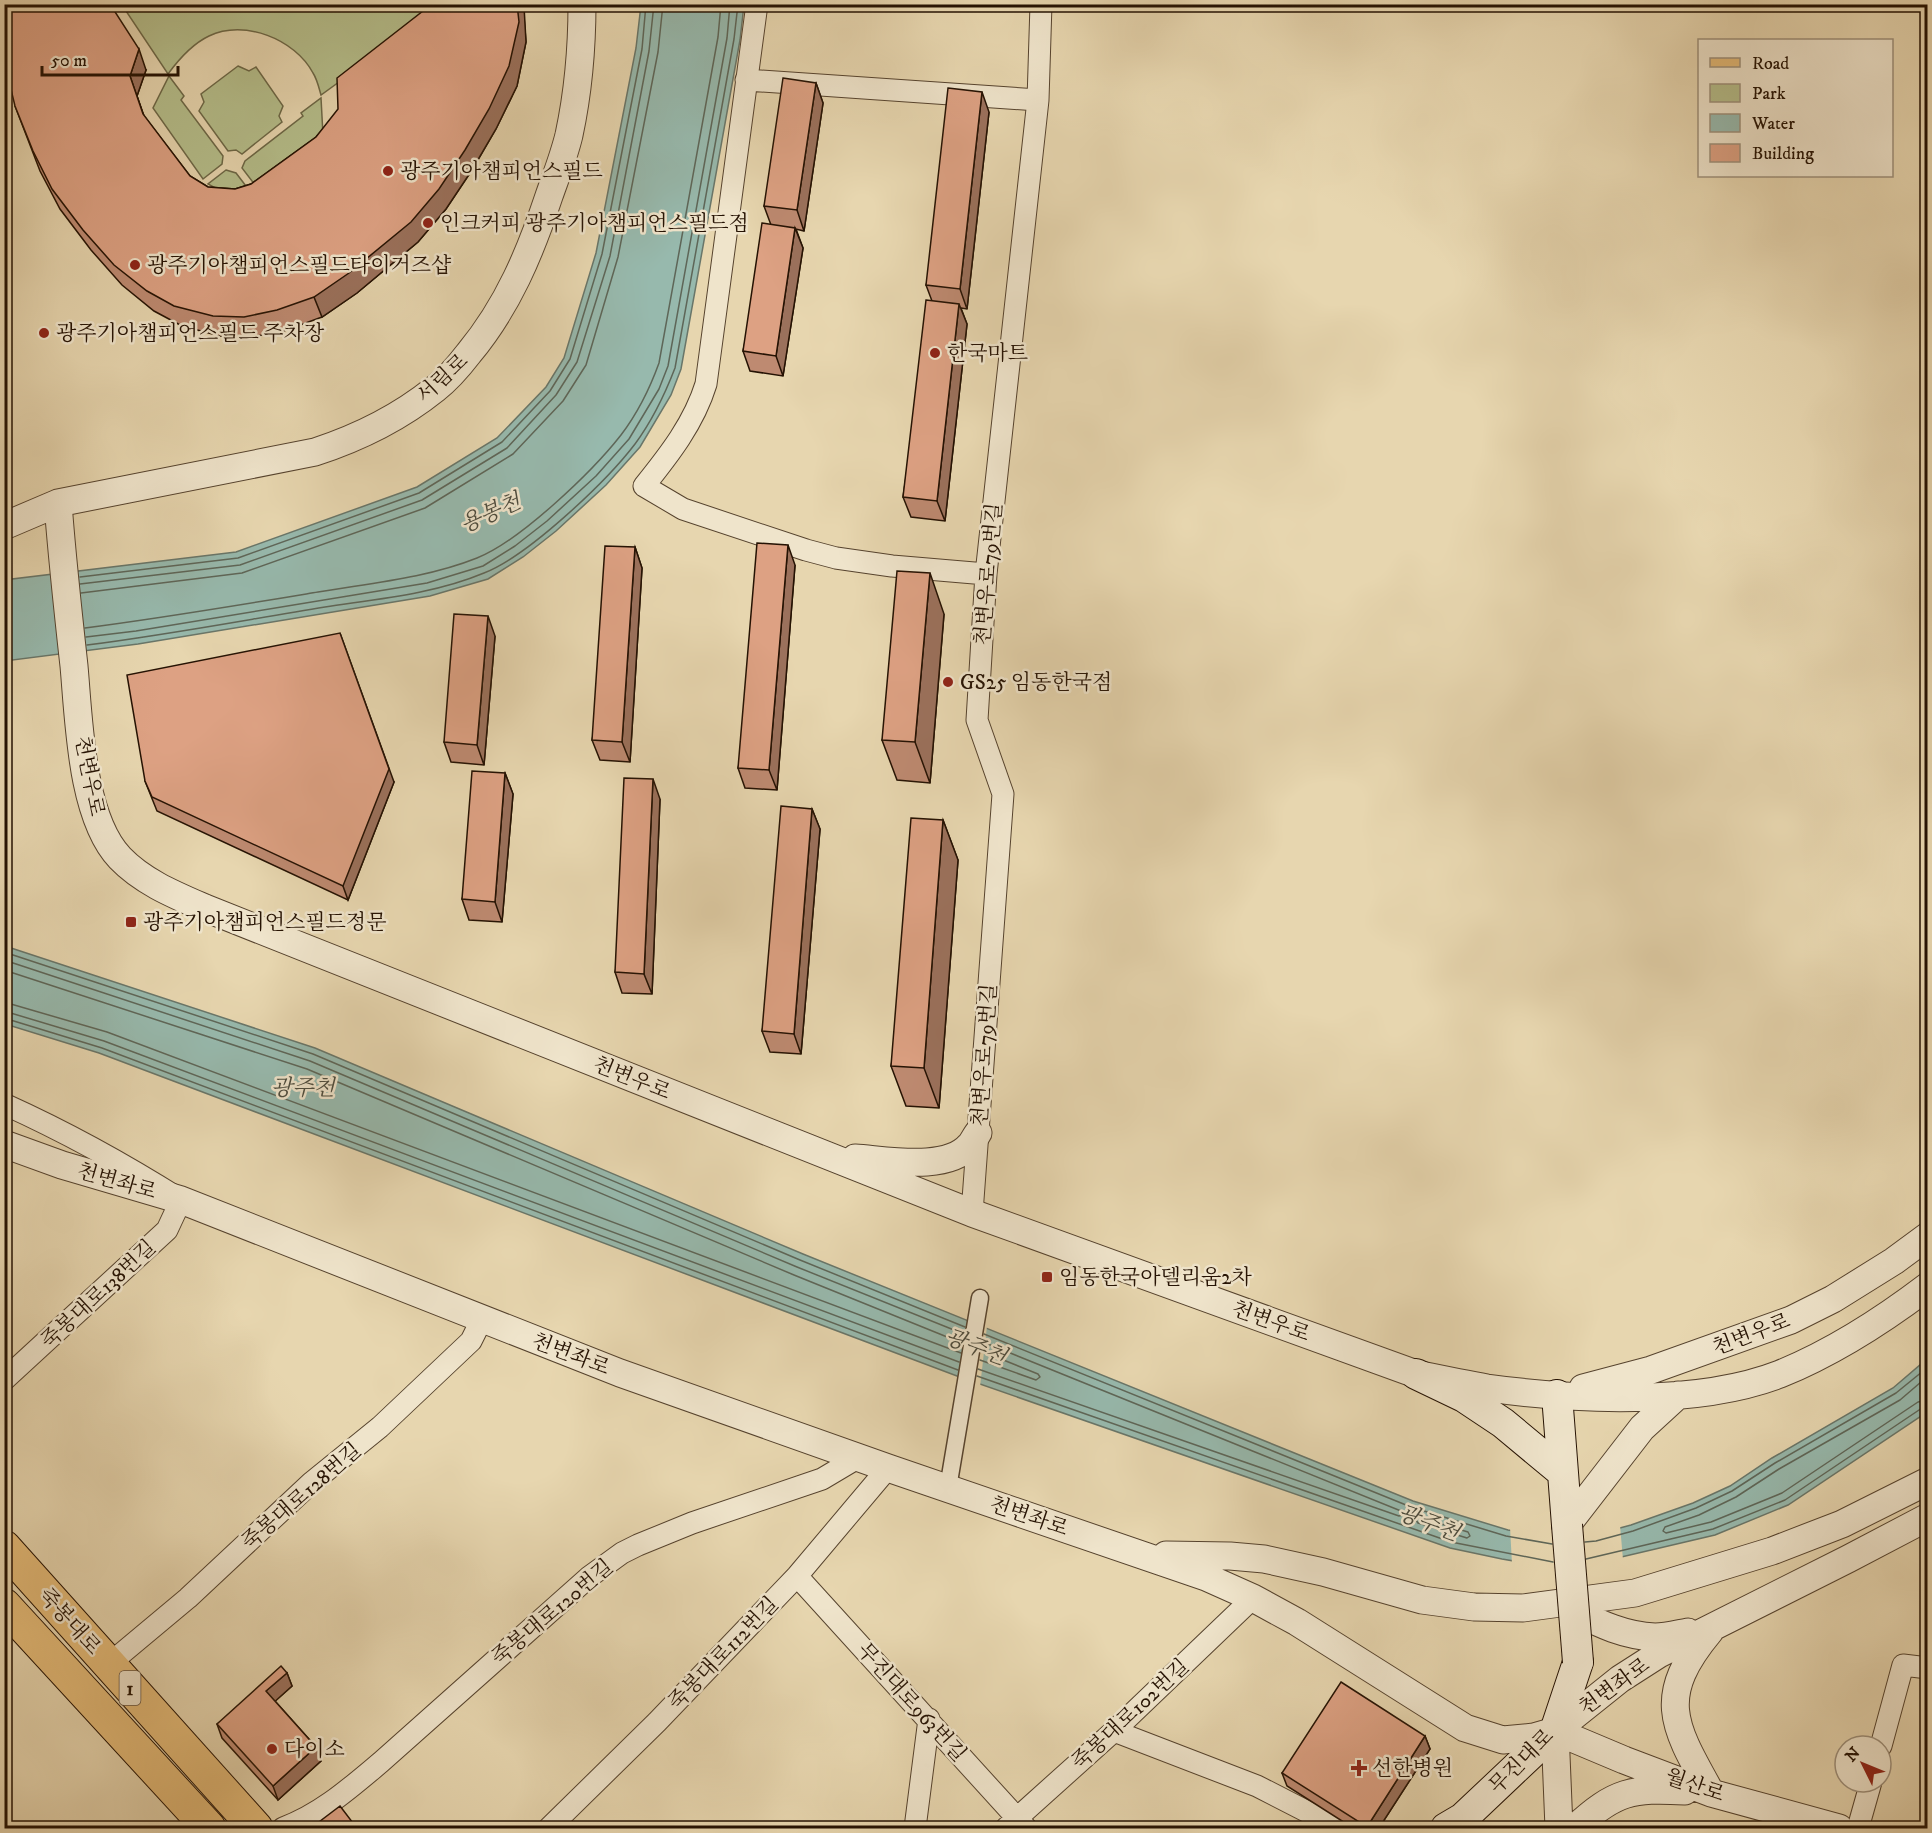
<svg xmlns="http://www.w3.org/2000/svg" width="1932" height="1833" font-family="'IM FELL DW Pica','Noto Serif KR',serif">
<rect width="100%" height="100%" fill="#e7d6af"/>
<filter id="stains"><feTurbulence type="fractalNoise" baseFrequency=".00333" numOctaves="4"/><feColorMatrix values="0 0 0 0 .2 0 0 0 0 .09 0 0 0 0 .02 0 0 0 .5 -.17"/></filter>
<radialGradient id="worn" r=".72"><stop offset=".6" stop-color="#630" stop-opacity="0"/><stop offset="1" stop-color="#630" stop-opacity=".3"/></radialGradient>
<!-- green -->
<path fill="#b5be8b" stroke="#6d6847" stroke-width="1.5" d="M 437,4 L 438,10 L 321,95 C 319,88 317,79 313,73 C 295,39 244,19 209,36 C 192,44 179,59 168,74 L 122,5 Z
M 238,66 L 249,71 L 256,67 L 283,106 L 279,116 L 282,122 L 242,154 L 236,150 L 228,151 L 199,111 L 204,102 L 201,94 Z
M 169,76 L 184,96 L 181,100 L 223,156 L 222,164 L 203,179 L 153,108 Z
M 321,98 L 323,135 L 255,185 L 242,168 L 245,161 L 303,116 L 301,113 Z
M 226,170 L 236,173 L 249,190 L 217,189 L 208,184 Z"/>
<!-- water -->
<path fill="#97b9ad" stroke="#697669" stroke-width="1.5" d="M 641,5 L 744,5 L 740,40 L 681,369 L 671,395 L 640,447 L 606,485 L 556,531 L 523,557 L 488,579 L 430,596 L 138,644 L 5,661 L 4,580 L 236,552 L 417,487 L 497,438 L 546,387 L 564,358 L 596,253 L 636,48 Z
M 5,946 L 315,1048 L 803,1254 L 1413,1501 L 1508,1530 L 1555,1538 L 1594,1535 L 1631,1525 L 1693,1503 L 1730,1486 L 1772,1458 L 1893,1388 L 1927,1359 L 1927,1412 L 1788,1505 L 1715,1535 L 1566,1570 L 1502,1559 L 1450,1548 L 957,1376 L 99,1053 L 5,1024 Z"/>
<!-- pier -->
<path fill="#e7d6af" d="M 973,1320 L 987,1326 L 980,1387 L 966,1382 Z
M 1620,1525 L 1623,1560 L 1566,1573 L 1512,1564 L 1510,1527 L 1555,1535 L 1594,1532 Z"/>
<g fill="none" stroke-linecap="round" stroke-linejoin="round">
<!-- shore -->
<path stroke="#5e6658" stroke-width="1.5" d="M 80,577 L 238,558 L 419,493 L 502,442 L 550,391 L 570,359 L 602,254 L 642,49 L 646,4
M 80,584 L 240,565 L 422,500 L 507,448 L 556,395 L 577,362 L 610,256 L 649,51 L 654,4
M 81,593 L 242,573 L 425,508 L 513,454 L 563,401 L 586,365 L 618,257 L 658,52 L 663,4
M 85,628 C 163,618 240,605 318,592 C 371,583 427,578 477,558 C 520,541 592,472 621,435 C 637,414 650,388 659,363 L 718,37 L 721,4
M 86,637 L 136,631 L 427,583 L 483,566 L 515,546 L 547,521 L 596,476 L 629,439 L 659,389 L 668,366 L 727,38 L 730,4
M 87,645 C 166,635 245,620 325,607 C 378,599 434,594 484,573 C 528,556 606,482 635,444 C 652,421 665,394 675,368 L 734,39 L 738,4
M 4,952 L 313,1054 L 800,1260 L 965,1327
M 4,960 L 310,1061 L 797,1267 L 964,1334
M 4,970 L 307,1069 L 794,1275 L 962,1343
M 4,1002 L 107,1032 L 961,1353
M 4,1011 L 104,1041 L 959,1362
M 4,1018 L 102,1048 L 958,1370
M 984,1334 L 1411,1507 L 1506,1536 L 1552,1544
M 980,1360 L 1036,1380 L 1040,1377 L 1038,1374 L 981,1351
M 978,1369 L 1399,1516 L 1403,1515 L 1401,1511 L 983,1342
M 977,1376 L 1451,1542 L 1553,1562
M 1928,1376 L 1900,1400 L 1779,1469 L 1736,1497 L 1699,1515 L 1665,1527 L 1663,1531 L 1666,1533 L 1711,1522 L 1782,1493 L 1918,1402 L 1928,1400
M 1418,1517 L 1468,1532 L 1470,1536 L 1467,1538 L 1418,1523 L 1416,1520 Z
M 1585,1542 L 1596,1541 L 1633,1531 L 1696,1508 L 1732,1491 L 1775,1463 L 1896,1393 L 1928,1367
M 1586,1559 L 1713,1529 L 1785,1500 L 1922,1408 L 1928,1407"/>
<defs>
<path id="pedestrian" d="M 948,1488 L 980,1298"/>
<path id="minor" d="M 757,4 L 706,384 C 694,423 669,455 644,486 L 683,509 L 806,550 L 836,558 L 892,566 L 986,574
M 746,80 L 1038,100
M 4,1104 C 66,1132 124,1164 181,1200 L 167,1230 L 4,1380
M 972,1213 L 1003,794 L 977,720 L 986,574 L 1038,100 L 1041,4
M 797,1576 L 1026,1828
M 109,1664 L 188,1598 L 311,1483 L 380,1427 L 471,1341 L 482,1319
M 1114,1731 L 1257,1786 L 1339,1828
M 1881,1746 L 1903,1665 L 1928,1668
M 283,1828 C 321,1814 350,1788 381,1762 L 589,1577 L 622,1553 L 638,1545 L 692,1523 L 822,1479 L 859,1457
M 549,1828 L 657,1722 L 797,1576 L 888,1468
M 915,1828 L 929,1719
M 1006,1828 L 1114,1731 L 1253,1598
M 1858,1828 L 1871,1782"/>
<path id="tertiary" d="M 58,503 C 62,558 68,612 74,666 C 79,721 81,817 120,858 C 143,882 175,895 205,908 L 972,1213 L 1416,1374 C 1440,1379 1464,1384 1487,1388 C 1574,1400 1698,1406 1780,1374 C 1834,1352 1882,1321 1928,1286
M 4,526 L 58,503 L 315,452 C 358,438 399,418 435,389 C 448,379 459,366 469,353 C 508,306 530,253 549,196 C 556,176 564,156 569,135 C 578,93 582,48 582,4
M 4,1144 L 62,1165 L 181,1200 L 620,1373 L 888,1468 L 1206,1577 L 1253,1598 L 1297,1622 L 1465,1728 L 1503,1740 L 1534,1737 L 1555,1731 L 1620,1679 L 1659,1654 L 1848,1559 L 1928,1517
M 855,1158 C 887,1160 947,1172 970,1145 C 973,1142 975,1137 978,1133
M 1583,1388 L 1651,1370 L 1791,1320 L 1833,1299 L 1894,1261 L 1928,1236
M 1567,1525 L 1642,1428 L 1678,1395
M 1166,1555 L 1230,1556 L 1264,1559 L 1323,1572 L 1422,1600 L 1474,1607 L 1523,1608 L 1635,1593 L 1772,1551 L 1842,1524 L 1928,1481
M 1574,1611 C 1600,1624 1625,1636 1655,1637 C 1665,1637 1677,1634 1688,1632
M 1710,1631 C 1655,1697 1673,1725 1711,1793
M 1555,1731 L 1624,1760 L 1711,1793 L 1839,1828
M 1555,1731 L 1559,1828
M 1575,1828 C 1615,1791 1632,1788 1685,1791"/>
<path id="secondary" d="M 1416,1374 L 1464,1397 L 1503,1423 L 1562,1472
M 1557,1395 L 1567,1525
M 1446,1828 L 1463,1818 L 1555,1731 L 1578,1662"/>
<path id="primary" d="M 4,1547 L 256,1828
M 4,1605 L 209,1828"/>
</defs>
<!-- pedestrian casing -->
<use href="#pedestrian" stroke="#56432e" stroke-width="19"/>
<!-- minor casing -->
<use href="#minor" stroke="#56432e" stroke-width="23"/>
<!-- tertiary casing -->
<use href="#tertiary" stroke="#56432e" stroke-width="29"/>
<!-- secondary casing -->
<use href="#secondary" stroke="#251203" stroke-width="32"/>
<!-- primary casing -->
<use href="#primary" stroke="#251203" stroke-width="35"/>
<!-- pedestrian -->
<use href="#pedestrian" stroke="#efe4cb" stroke-width="16"/>
<!-- minor -->
<use href="#minor" stroke="#efe4cb" stroke-width="21"/>
<!-- tertiary -->
<use href="#tertiary" stroke="#efe4cb" stroke-width="27"/>
<!-- secondary -->
<use href="#secondary" stroke="#efe4cb" stroke-width="30"/>
<!-- primary -->
<use href="#primary" stroke="#e4bb78" stroke-width="33"/>
<defs>
<path id="secondary-bridge" d="M 1567,1525 L 1578,1662"/>
</defs>
<!-- secondary-bridge casing -->
<use href="#secondary-bridge" stroke="#251203" stroke-width="32" stroke-linecap="butt"/>
<!-- secondary-bridge -->
<use href="#secondary-bridge" stroke="#efe4cb" stroke-width="30"/>
</g>
<!-- wall -->
<path fill="#be8a71" stroke="#251203" stroke-width="1.5" d="M 432,4 L 523,4 L 526,42 L 517,86 L 496,129 L 472,170 L 446,209 L 418,242 L 357,293 L 322,317 L 284,331 L 251,337 L 220,336 L 182,326 L 154,311 L 122,285 L 91,250 L 60,209 L 40,171 L 15,106 L 146,70 L 137,96 L 144,116 L 190,176 L 208,187 L 235,189 L 251,184 L 316,137 Z
M 816,83 L 823,103 L 804,231 L 796,229 L 803,248 L 783,376 L 750,371 L 743,351 L 771,225 L 764,206 Z
M 989,112 L 967,309 L 961,308 L 967,324 L 945,521 L 911,517 L 903,497 L 932,301 L 926,285 Z
M 635,547 L 642,568 L 630,762 L 600,760 L 592,740 Z
M 795,565 L 777,790 L 745,788 L 738,768 Z
M 944,614 L 930,783 L 897,780 L 882,740 Z
M 495,636 L 484,765 L 451,762 L 444,742 Z
M 505,773 L 513,794 L 502,922 L 469,920 L 462,899 Z
M 145,781 L 394,782 L 348,900 L 157,811 Z
M 660,799 L 652,994 L 622,993 L 615,972 Z
M 812,809 L 820,829 L 801,1054 L 770,1052 L 762,1031 Z
M 943,820 L 958,860 L 939,1108 L 906,1106 L 891,1066 Z
M 287,1673 L 292,1686 L 275,1701 L 316,1747 L 321,1761 L 278,1800 L 222,1738 L 217,1724 Z
M 1425,1736 L 1430,1749 L 1379,1828 L 1353,1828 L 1287,1786 L 1282,1773 Z"/>
<!-- shaded-wall -->
<path fill="#9b715c" stroke="#251203" stroke-width="1.5" d="M 517,4 L 523,4 L 524,6 L 526,42 L 517,86 L 496,129 L 472,170 L 446,209 L 418,242 L 357,293 L 322,317 L 314,297 Z
M 139,49 L 146,70 L 137,96 L 150,134 L 130,76 Z
M 816,83 L 823,103 L 804,231 L 797,210 Z
M 982,92 L 989,112 L 967,309 L 960,289 Z
M 795,228 L 803,248 L 783,376 L 776,356 Z
M 959,304 L 967,324 L 945,521 L 937,501 Z
M 788,545 L 795,565 L 777,790 L 769,770 Z
M 635,547 L 642,568 L 630,762 L 622,742 Z
M 930,573 L 944,614 L 930,783 L 915,742 Z
M 488,616 L 495,636 L 484,765 L 477,745 Z
M 340,633 L 394,782 L 348,900 L 343,886 Z
M 505,773 L 513,794 L 502,922 L 495,902 Z
M 653,779 L 660,799 L 652,994 L 644,974 Z
M 812,809 L 820,829 L 801,1054 L 794,1034 Z
M 943,820 L 958,860 L 939,1108 L 924,1068 Z
M 287,1673 L 292,1686 L 271,1705 L 266,1691 Z
M 1425,1736 L 1430,1749 L 1379,1828 L 1367,1828 L 1367,1827 Z
M 316,1747 L 321,1761 L 278,1800 L 273,1786 Z
M 353,1823 L 355,1828 L 346,1828 Z"/>
<!-- building -->
<path fill="#dda183" stroke="#251203" stroke-width="1.5" d="M 4,4 L 110,4 L 139,49 L 130,76 L 143,114 L 190,176 L 208,187 L 235,189 L 251,184 L 316,137 L 338,109 L 337,78 L 432,4 L 517,4 L 519,22 L 509,66 L 489,109 L 465,150 L 439,189 L 411,222 L 349,273 L 314,297 L 277,310 L 244,317 L 213,316 L 174,306 L 147,291 L 114,265 L 83,230 L 52,189 L 33,151 L 15,106 L 4,61 Z
M 783,78 L 816,83 L 797,210 L 764,206 Z
M 948,88 L 982,92 L 960,289 L 926,285 Z
M 762,223 L 795,228 L 776,356 L 743,351 Z
M 926,300 L 959,304 L 937,501 L 903,497 Z
M 757,543 L 788,545 L 769,770 L 738,768 Z
M 605,546 L 635,547 L 622,742 L 592,740 Z
M 897,571 L 930,573 L 915,742 L 882,740 Z
M 454,614 L 488,616 L 477,745 L 444,742 Z
M 340,633 L 389,769 L 343,886 L 152,797 L 145,781 L 127,675 Z
M 472,771 L 505,773 L 495,902 L 462,899 Z
M 624,778 L 653,779 L 644,974 L 615,972 Z
M 781,806 L 812,809 L 794,1034 L 762,1031 Z
M 911,818 L 943,820 L 924,1068 L 891,1066 Z
M 281,1666 L 287,1673 L 266,1691 L 316,1747 L 273,1786 L 217,1724 Z
M 1341,1682 L 1425,1736 L 1367,1827 L 1282,1773 Z
M 340,1806 L 353,1823 L 346,1828 L 311,1828 Z"/>
<!-- markers -->
<g fill="#8f2418" stroke="#efe4cb" stroke-width="2">
<circle cx="388" cy="171" r="6"/>
<circle cx="428" cy="223" r="6"/>
<circle cx="135" cy="265" r="6"/>
<circle cx="44" cy="333" r="6"/>
<circle cx="935" cy="353" r="6"/>
<circle cx="948" cy="682" r="6"/>
<rect x="125" y="916" width="12" height="12" rx="3"/>
<rect x="1041" y="1271" width="12" height="12" rx="3"/>
<circle cx="272" cy="1749" r="6"/>
<path d="M1356 1759h6v6h6v6h-6v6h-6v-6h-6v-6h6z"/>
</g>
<g text-anchor="middle" stroke-width="5" stroke-linejoin="round" paint-order="stroke">
<!-- shield labels -->
<rect fill="#efe4cb" stroke="#62513f" stroke-width="1.5" x="119.5" y="1671" width="21" height="34" rx="4.5"/>
<g font-size="20" font-weight="bold" fill="#251203">
<text x="130" y="1695">1</text>
</g>
<!-- poi labels -->
<g font-size="21" fill="#251203" stroke="#efe4cb" text-anchor="start">
<text x="400" y="178">광주기아챔피언스필드</text>
<text x="440" y="230">인크커피 광주기아챔피언스필드점</text>
<text x="147" y="272">광주기아챔피언스필드타이거즈샵</text>
<text x="56" y="340">광주기아챔피언스필드 주차장</text>
<text x="947" y="360">한국마트</text>
<text x="960" y="689">GS25 임동한국점</text>
<text x="143" y="929">광주기아챔피언스필드정문</text>
<text x="1059" y="1284">임동한국아델리움2차</text>
<text x="284" y="1756">다이소</text>
<text x="1372" y="1775">선한병원</text>
</g>
<!-- street labels -->
<g font-size="21" fill="#251203" stroke="#efe4cb">
<text transform="translate(442 378) rotate(-43)" y="7">서림로</text>
<text transform="translate(988 574) rotate(-85)" y="7">천변우로79번길</text>
<text transform="translate(90 776) rotate(79)" y="7">천변우로</text>
<text transform="translate(984 1055) rotate(-86)" y="7">천변우로79번길</text>
<text transform="translate(632 1078) rotate(22)" y="7">천변우로</text>
<text transform="translate(117 1181) rotate(16)" y="7">천변좌로</text>
<text transform="translate(98 1294) rotate(-43)" y="7">죽봉대로138번길</text>
<text transform="translate(1271 1321) rotate(20)" y="7">천변우로</text>
<text transform="translate(1751 1334) rotate(-21)" y="7">천변우로</text>
<text transform="translate(571 1354) rotate(21)" y="7">천변좌로</text>
<text transform="translate(301 1496) rotate(-41)" y="7">죽봉대로128번길</text>
<text transform="translate(1029 1516) rotate(19)" y="7">천변좌로</text>
<text transform="translate(552 1612) rotate(-40)" y="7">죽봉대로120번길</text>
<text transform="translate(70 1621) rotate(48)" y="7">죽봉대로</text>
<text transform="translate(723 1653) rotate(-46)" y="7">죽봉대로112번길</text>
<text transform="translate(1614 1686) rotate(-36)" y="7">천변좌로</text>
<text transform="translate(912 1702) rotate(48)" y="7">무진대로963번길</text>
<text transform="translate(1130 1714) rotate(-43)" y="7">죽봉대로102번길</text>
<text transform="translate(1521 1761) rotate(-45)" y="7">무진대로</text>
<text transform="translate(1695 1785) rotate(19)" y="7">월산로</text>
</g>
<!-- water labels -->
<g font-size="22" font-style="italic" fill="#4d4c3e" stroke="#efe4cb">
<text transform="translate(490 512) rotate(-24)" y="8">용봉천</text>
<text x="303" y="1095">광주천</text>
<text transform="translate(976 1346) rotate(21)" y="8">광주천</text>
<text transform="translate(1429 1522) rotate(21)" y="8">광주천</text>
</g>
</g>
<!-- margin -->
<rect width="1932" height="1833" fill="none" stroke="#e7d6af" stroke-width="24"/>
<rect x="6" y="6" width="1920" height="1821" fill="none" stroke="#251203" stroke-width="3"/>
<rect x="12" y="12" width="1908" height="1809" fill="none" stroke="#251203" stroke-width="1.5"/>
<!-- legend -->
<rect x="1698" y="39" width="195" height="138" fill="#efe4cb" stroke="#9e907b" stroke-width="1.5"/>
<rect x="1710" y="58" width="30" height="9" fill="#e4bb78" stroke="#9e907b" stroke-width="1.5"/>
<text x="1752" y="69" font-size="18" fill="#251203">Road</text>
<rect x="1710" y="84" width="30" height="18" fill="#b5be8b" stroke="#9e907b" stroke-width="1.5"/>
<text x="1752" y="99" font-size="18" fill="#251203">Park</text>
<rect x="1710" y="114" width="30" height="18" fill="#97b9ad" stroke="#9e907b" stroke-width="1.5"/>
<text x="1752" y="129" font-size="18" fill="#251203">Water</text>
<rect x="1710" y="144" width="30" height="18" fill="#dda183" stroke="#9e907b" stroke-width="1.5"/>
<text x="1752" y="159" font-size="18" fill="#251203">Building</text>
<!-- north arrow -->
<g transform="translate(1863 1764) rotate(313)"><circle r="28" fill="#efe4cb" stroke="#9e907b" stroke-width="1.5"/>
<path d="M0-4.5L10 22L0 15L-10 22Z" fill="#8f2418"/>
<text y="-9" font-size="16" font-weight="bold" text-anchor="middle" fill="#251203">N</text>
</g>
<!-- scale -->
<path d="M42 66v9h136v-9" fill="none" stroke="#251203" stroke-width="3"/>
<text x="51" y="66" font-size="18" fill="#251203" stroke="#efe4cb" stroke-width="4.5" paint-order="stroke">50 m</text>
<rect width="100%" height="100%" filter="url(#stains)"/>
<rect width="100%" height="100%" fill="url(#worn)"/>
</svg>
